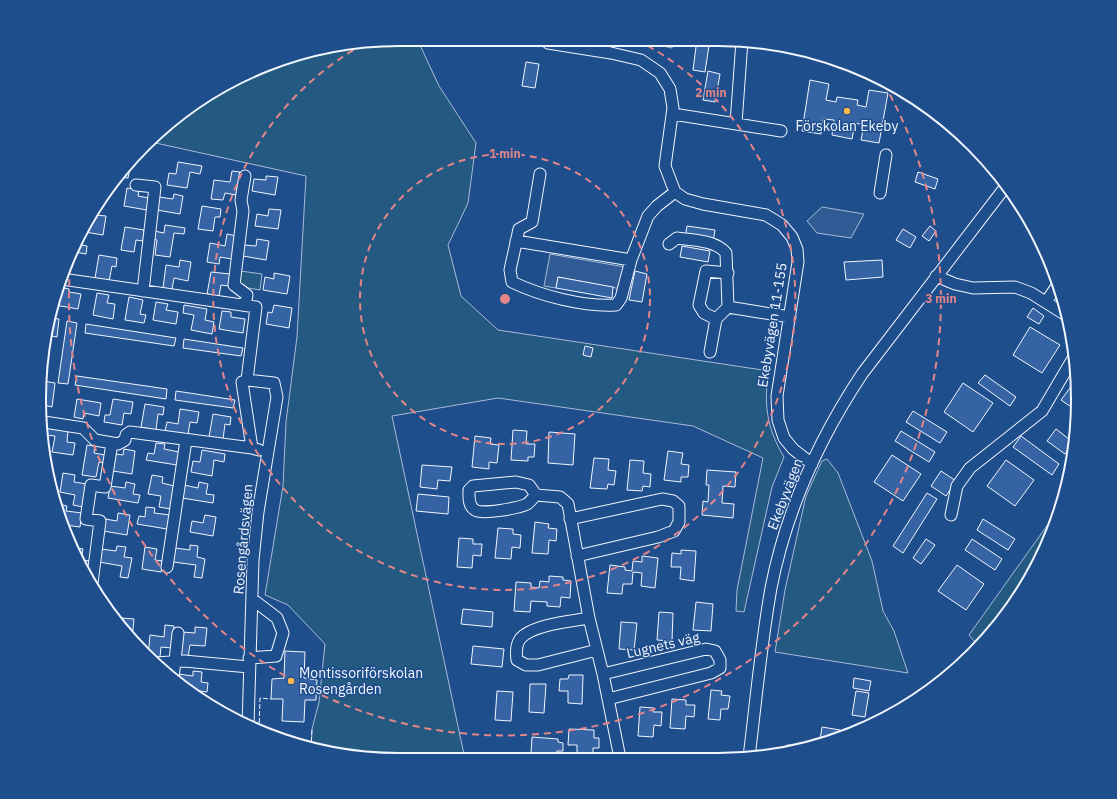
<svg xmlns="http://www.w3.org/2000/svg" width="1117" height="799" font-family="'IBM Plex Sans',sans-serif">
<rect width="100%" height="100%" fill="#1f4e8c"/>
<!-- green -->
<path fill="#245a82" stroke="#a8bbd7" d="M 399,39 L 426,39 L 419,43 L 439,86 L 476,143 L 468,203 L 448,245 L 461,296 L 498,330 L 769,371 C 763,403 767,429 784,457 L 772,487 L 744,612 L 736,611 L 737,590 L 763,458 L 693,426 L 498,398 L 392,416 L 465,759 L 376,759 L 311,749 L 312,729 L 319,702 L 325,644 L 288,605 L 265,595 L 283,486 L 286,422 L 297,337 L 306,176 L 151,142 L 199,100 L 306,51 Z
M 632,39 L 673,39 L 672,48 Z
M 240,271 L 262,274 L 260,290 L 248,288 L 238,282 Z
M 827,459 L 838,473 L 872,561 L 883,611 L 894,631 L 908,673 L 775,652 L 785,590 L 806,496 L 822,461 Z
M 1061,506 L 1041,559 L 1004,619 L 978,646 L 969,635 Z"/>
<!-- parking -->
<path fill="#305b95" stroke="#a8bbd7" d="M 822,207 L 864,214 L 851,238 L 817,233 L 807,221 Z
M 550,254 L 625,267 L 621,289 L 558,277 L 556,288 L 544,286 Z"/>
<!-- building -->
<path fill="#3563a3" stroke="#f2f6ff" d="M 697,39 L 710,39 L 705,72 L 693,70 Z
M 526,62 L 539,64 L 535,88 L 522,86 Z
M 708,71 L 720,74 L 715,102 L 703,100 Z
M 810,80 L 829,84 L 826,100 L 836,102 L 837,97 L 858,100 L 857,105 L 866,107 L 869,90 L 888,93 L 879,143 L 861,140 L 864,125 L 855,123 L 852,139 L 832,135 L 834,120 L 823,119 L 821,134 L 802,131 Z
M 178,162 L 202,166 L 200,174 L 190,172 L 187,188 L 167,185 L 169,173 L 176,174 Z
M 125,167 L 130,167 L 128,178 L 119,177 Z
M 232,171 L 240,172 L 236,195 L 225,193 L 223,200 L 211,199 L 214,180 L 230,182 Z
M 918,172 L 938,179 L 935,189 L 915,182 Z
M 266,176 L 278,177 L 275,195 L 252,191 L 254,179 L 266,180 Z
M 127,188 L 139,190 L 138,196 L 149,198 L 147,210 L 124,206 Z
M 174,194 L 183,196 L 180,214 L 157,210 L 159,197 L 173,199 Z
M 202,206 L 221,209 L 220,217 L 215,217 L 213,231 L 198,229 Z
M 269,209 L 281,210 L 278,229 L 255,226 L 257,214 L 268,216 Z
M 96,215 L 106,216 L 103,235 L 85,232 L 91,222 L 93,222 Z
M 165,225 L 185,228 L 184,234 L 174,233 L 170,257 L 155,255 L 157,240 L 153,239 L 154,231 L 164,233 Z
M 687,226 L 715,230 L 713,242 L 685,238 Z
M 930,226 L 936,231 L 929,241 L 922,236 Z
M 125,227 L 144,230 L 143,241 L 136,240 L 134,252 L 121,250 Z
M 903,229 L 916,237 L 910,248 L 896,240 Z
M 227,234 L 236,236 L 232,259 L 220,257 L 219,264 L 207,262 L 210,243 L 225,246 Z
M 257,239 L 269,241 L 266,260 L 243,256 L 244,245 L 256,246 Z
M 77,244 L 87,246 L 86,254 L 75,252 L 72,268 L 65,267 Z
M 682,246 L 710,251 L 708,262 L 680,257 Z
M 99,255 L 117,258 L 116,267 L 112,266 L 109,281 L 95,278 Z
M 180,260 L 191,262 L 188,281 L 174,278 L 172,289 L 163,288 L 166,265 L 179,267 Z
M 882,260 L 883,277 L 846,280 L 844,262 Z
M 635,271 L 647,274 L 642,302 L 629,300 Z
M 211,272 L 230,274 L 228,286 L 221,285 L 219,296 L 207,294 Z
M 274,273 L 290,276 L 287,294 L 263,290 L 265,277 L 274,279 Z
M 558,277 L 613,287 L 612,298 L 556,288 Z
M 60,287 L 69,289 L 69,292 L 81,294 L 78,309 L 55,305 Z
M 97,293 L 109,295 L 107,303 L 115,304 L 113,319 L 93,315 Z
M 129,297 L 143,300 L 140,314 L 146,315 L 144,323 L 125,320 Z
M 156,302 L 168,304 L 166,310 L 178,312 L 176,324 L 153,320 Z
M 184,305 L 207,309 L 205,320 L 214,322 L 212,334 L 191,330 L 194,315 L 183,313 Z
M 274,305 L 292,308 L 289,328 L 266,324 L 268,312 L 272,313 Z
M 1033,308 L 1044,316 L 1039,324 L 1027,317 Z
M 222,311 L 231,312 L 231,317 L 245,319 L 243,333 L 219,329 Z
M 51,318 L 59,319 L 57,337 L 47,335 Z
M 67,321 L 77,323 L 68,384 L 58,383 Z
M 86,324 L 176,338 L 174,346 L 85,333 Z
M 1030,327 L 1060,345 L 1042,373 L 1013,355 Z
M 184,339 L 243,348 L 241,356 L 183,348 Z
M 585,346 L 593,348 L 591,357 L 583,355 Z
M 43,349 L 49,350 L 46,373 L 43,372 Z
M 985,375 L 1016,397 L 1010,406 L 978,383 Z
M 77,376 L 167,389 L 166,399 L 75,385 Z
M 1076,380 L 1077,411 L 1061,400 Z
M 43,381 L 55,383 L 52,407 L 44,405 Z
M 963,383 L 993,403 L 973,432 L 944,412 Z
M 176,391 L 235,400 L 233,408 L 175,400 Z
M 77,399 L 101,403 L 99,416 L 84,413 L 83,419 L 74,417 Z
M 113,399 L 133,402 L 131,414 L 124,413 L 122,425 L 104,422 L 105,415 L 110,415 Z
M 145,404 L 164,407 L 163,415 L 158,414 L 156,430 L 141,427 Z
M 180,409 L 199,412 L 197,423 L 190,422 L 188,435 L 165,431 L 167,422 L 178,424 Z
M 913,411 L 947,432 L 940,443 L 906,422 Z
M 213,414 L 231,417 L 230,425 L 225,424 L 223,439 L 209,437 Z
M 46,427 L 68,431 L 67,442 L 75,443 L 73,455 L 52,452 L 55,436 L 45,435 Z
M 1056,429 L 1074,443 L 1065,454 L 1047,441 Z
M 513,430 L 527,431 L 526,444 L 535,444 L 534,457 L 528,457 L 528,461 L 511,460 Z
M 901,431 L 935,452 L 929,462 L 895,441 Z
M 549,432 L 575,434 L 573,465 L 548,463 Z
M 475,436 L 491,438 L 490,444 L 499,445 L 497,463 L 489,462 L 489,469 L 472,467 Z
M 1021,436 L 1059,464 L 1052,475 L 1013,447 Z
M 156,443 L 165,444 L 164,449 L 179,452 L 177,465 L 146,460 L 148,453 L 154,454 Z
M 87,445 L 95,446 L 94,453 L 105,455 L 104,463 L 99,462 L 96,477 L 82,475 Z
M 124,449 L 135,451 L 132,474 L 113,471 L 116,454 L 123,455 Z
M 202,450 L 225,454 L 224,462 L 214,460 L 212,476 L 191,472 L 193,461 L 200,462 Z
M 668,451 L 683,453 L 681,464 L 689,465 L 688,477 L 681,477 L 681,482 L 664,480 Z
M 892,455 L 921,474 L 903,501 L 874,482 Z
M 594,458 L 609,459 L 608,470 L 616,471 L 614,485 L 608,484 L 607,489 L 590,488 Z
M 630,460 L 644,461 L 643,473 L 651,474 L 650,487 L 643,486 L 642,491 L 627,490 Z
M 1006,460 L 1034,480 L 1015,506 L 987,486 Z
M 422,465 L 452,467 L 450,481 L 438,480 L 437,489 L 420,487 Z
M 707,470 L 736,472 L 735,487 L 723,486 L 722,503 L 734,504 L 733,518 L 702,515 L 703,501 L 708,502 L 709,485 L 706,485 Z
M 941,471 L 956,481 L 946,496 L 931,486 Z
M 63,473 L 75,475 L 74,482 L 87,484 L 83,507 L 73,505 L 75,495 L 60,492 Z
M 152,475 L 163,477 L 162,483 L 174,486 L 171,509 L 159,507 L 161,496 L 148,494 Z
M 126,482 L 135,484 L 133,494 L 140,495 L 138,503 L 108,498 L 110,486 L 125,488 Z
M 199,482 L 208,484 L 206,494 L 214,495 L 213,503 L 182,498 L 184,485 L 198,488 Z
M 927,493 L 937,499 L 903,553 L 893,546 Z
M 418,494 L 449,497 L 448,514 L 416,511 Z
M 58,504 L 67,506 L 66,511 L 82,513 L 80,527 L 65,525 Z
M 146,507 L 155,508 L 154,513 L 170,515 L 167,529 L 137,524 L 139,516 L 145,517 Z
M 118,513 L 130,515 L 127,535 L 103,531 L 105,519 L 117,521 Z
M 205,515 L 216,517 L 213,536 L 190,532 L 192,521 L 203,523 Z
M 983,519 L 1015,539 L 1008,550 L 977,530 Z
M 535,522 L 549,524 L 548,528 L 557,529 L 556,541 L 549,540 L 548,554 L 532,553 Z
M 498,528 L 513,529 L 513,534 L 521,535 L 520,548 L 512,547 L 511,559 L 495,558 Z
M 459,538 L 473,539 L 473,544 L 482,544 L 481,556 L 473,555 L 472,568 L 457,567 Z
M 926,539 L 935,545 L 921,564 L 913,558 Z
M 972,539 L 1002,559 L 995,570 L 965,550 Z
M 190,545 L 198,546 L 197,557 L 205,559 L 202,578 L 194,577 L 196,565 L 173,562 L 175,548 L 190,550 Z
M 117,546 L 126,547 L 124,557 L 132,558 L 128,578 L 120,577 L 122,566 L 99,562 L 101,549 L 116,551 Z
M 72,547 L 83,549 L 81,560 L 90,561 L 88,573 L 85,573 L 76,559 Z
M 145,547 L 157,549 L 155,560 L 163,561 L 161,572 L 142,569 Z
M 681,550 L 696,551 L 694,581 L 680,579 L 681,567 L 671,567 L 672,553 L 681,554 Z
M 642,556 L 658,558 L 655,588 L 641,586 L 642,573 L 633,572 L 632,584 L 623,584 L 622,594 L 607,593 L 610,565 L 625,567 L 625,570 L 632,571 L 633,561 L 642,562 Z
M 957,565 L 984,584 L 966,610 L 938,591 Z
M 549,576 L 563,577 L 563,580 L 571,581 L 570,598 L 561,597 L 560,607 L 547,606 L 547,602 L 531,601 L 530,612 L 514,611 L 516,582 L 531,583 L 531,587 L 539,588 L 540,581 L 549,582 Z
M 696,602 L 713,604 L 711,631 L 693,630 Z
M 463,609 L 493,612 L 492,627 L 461,624 Z
M 659,612 L 673,613 L 672,641 L 657,640 Z
M 122,618 L 134,619 L 132,639 L 129,637 L 121,626 Z
M 621,622 L 637,623 L 634,650 L 619,649 Z
M 165,625 L 174,626 L 172,648 L 161,647 L 160,657 L 148,656 L 150,635 L 164,637 Z
M 195,627 L 207,628 L 205,646 L 190,645 L 188,657 L 180,656 L 182,632 L 195,633 Z
M 473,646 L 504,649 L 502,667 L 471,664 Z
M 285,651 L 305,652 L 304,678 L 317,680 L 316,700 L 305,700 L 304,722 L 282,721 L 283,699 L 271,699 L 272,679 L 284,678 Z
M 193,671 L 202,672 L 201,682 L 208,683 L 207,692 L 186,689 L 177,683 L 178,674 L 193,676 Z
M 569,675 L 583,675 L 582,704 L 568,703 L 568,691 L 559,691 L 560,679 L 568,679 Z
M 854,678 L 871,681 L 869,691 L 853,688 Z
M 530,684 L 546,684 L 544,713 L 529,712 Z
M 711,690 L 722,691 L 721,695 L 730,696 L 728,709 L 721,709 L 720,720 L 708,719 Z
M 497,691 L 513,692 L 511,721 L 495,720 Z
M 856,691 L 869,693 L 865,717 L 852,715 Z
M 672,699 L 686,700 L 686,705 L 695,705 L 694,717 L 686,716 L 685,729 L 670,728 Z
M 640,707 L 654,708 L 653,712 L 662,712 L 661,726 L 654,725 L 653,737 L 638,736 Z
M 822,727 L 840,730 L 839,734 L 820,740 Z
M 569,729 L 594,730 L 594,738 L 599,738 L 599,748 L 593,748 L 593,758 L 577,757 L 577,745 L 568,745 Z
M 532,737 L 558,739 L 558,742 L 563,743 L 563,751 L 557,751 L 556,758 L 541,758 L 541,754 L 531,754 Z
M 787,745 L 800,746 L 787,750 Z"/>
<g fill="none" stroke-linecap="round" stroke-linejoin="round">
<defs>
<path id="minor" d="M 548,43 L 611,53 L 641,60 L 660,73 L 670,89 L 673,108 L 665,166 L 675,192 L 685,199 L 703,204 L 766,215 L 782,225 L 792,237 L 797,249 L 798,262 L 777,396 L 778,420 L 784,438 L 793,449 L 812,464
M 673,114 L 781,131
M 736,123 L 742,41
M 540,174 L 532,222 L 519,229 L 510,270 L 512,282 C 541,296 584,307 616,305 L 621,298 L 631,260 L 648,216 L 657,206 L 675,192
M 245,176 L 241,200 L 243,211 L 234,285 L 247,295 L 245,305
M 136,185 L 155,187 L 143,291
M 880,193 L 886,155
M 516,241 L 631,260
M 669,244 L 677,238 C 692,240 716,240 726,253 L 728,307 L 716,319 L 710,352
M 936,276 L 955,284 L 973,288 L 1015,287 L 1031,293 L 1066,315
M 62,279 L 256,307 L 247,380 L 274,383 L 277,397 L 258,512 L 253,560 L 248,726
M 1046,302 L 1059,283
M 728,307 L 790,317
M 716,319 L 704,313 L 699,305 L 706,271 L 728,273
M 242,382 L 252,448 L 259,450
M 44,422 L 83,428 L 95,440 L 118,444 L 125,440 L 126,435 L 130,432 L 252,448
M 516,482 L 529,485 L 536,495 C 533,498 530,502 527,504 C 519,508 482,515 475,510 C 468,506 469,497 469,490 L 473,486 Z
M 536,495 L 560,497 L 568,504 L 589,618 L 603,674 L 620,758
M 951,515 L 957,486 L 970,468 L 1042,411 L 1075,355
M 570,519 L 662,499 L 673,501 L 679,506 L 679,522 L 674,531 L 658,537 L 577,556
M 167,567 L 186,440
M 92,583 L 100,521 L 86,519 L 91,485 L 105,487 L 112,443
M 589,618 C 571,621 531,625 520,639 C 516,645 516,653 517,660 L 526,665 L 538,665 L 597,650
M 249,658 L 276,656 L 283,633 L 277,618 L 252,599
M 156,663 L 184,661 L 249,667
M 603,674 L 706,649 L 715,651 L 720,660 L 720,668 L 711,673 L 608,699
M 173,679 L 178,633
M 749,757 C 756,701 761,644 771,588 C 786,511 819,439 862,374 L 1006,186"/>
</defs>
<!-- minor casing -->
<use href="#minor" stroke="#f2f6ff" stroke-width="13"/>
<!-- minor -->
<use href="#minor" stroke="#1f4e8c" stroke-width="11"/>
<!-- fence -->
<path stroke="#f2f6ff" stroke-width="1" stroke-dasharray="5 2" stroke-linecap="butt" d="M 398,39 L 412,42
M 259,730 L 260,698 L 271,699
M 311,749 L 312,729"/>
</g>
<!-- distance rings -->
<g fill="none" stroke="#e38589" stroke-width="2" stroke-dasharray="7 5">
<circle cx="505" cy="299" r="145"/>
<path d="M637 40A291 291 0 1 1 364 44"/>
<path d="M884 84A436 436 0 1 1 71 257"/>
</g>
<!-- markers -->
<g fill="#ffb74d" stroke="#1f4e8c" stroke-width="1.5">
<circle cx="847" cy="111" r="4"/>
<circle cx="291" cy="681" r="4"/>
</g>
<g text-anchor="middle" stroke-width="3" stroke-linejoin="round" paint-order="stroke">
<!-- poi labels -->
<g font-size="14" fill="#f2f6ff" stroke="#1f4e8c">
<text x="847" y="131">Förskolan Ekeby</text>
<text x="299" y="678" text-anchor="start">Montissoriförskolan<tspan x="299" dy="16">Rosengården</tspan></text>
</g>
<!-- street labels -->
<g font-size="14" fill="#f2f6ff" stroke="#1f4e8c">
<text transform="translate(772 325) rotate(-81)" y="5">Ekebyvägen 11-155</text>
<text transform="translate(785 494) rotate(-69)" y="5">Ekebyvägen</text>
<text transform="translate(243 539) rotate(-85)" y="5">Rosengårdsvägen</text>
<text transform="translate(663 645) rotate(-13)" y="5">Lugnets väg</text>
</g>
</g>
<!-- crop -->
<path d="M0 0H1117V799H0ZM399 46H718A353 353 0 0 1 1071 399V400A353 353 0 0 1 718 753H399A353 353 0 0 1 46 400V399A353 353 0 0 1 399 46Z" fill="#1f4e8c" fill-rule="evenodd"/>
<path fill="none" stroke="#f2f6ff" stroke-width="2" d="M399 46H718A353 353 0 0 1 1071 399V400A353 353 0 0 1 718 753H399A353 353 0 0 1 46 400V399A353 353 0 0 1 399 46Z"/>
<circle cx="505" cy="299" r="6" fill="#e38589" stroke="#1f4e8c" stroke-width="2"/>
<g font-size="12" text-anchor="middle" font-weight="bold" fill="#e38589" stroke="#1f4e8c" stroke-width="3" stroke-linejoin="round" paint-order="stroke">
<text x="711" y="97">2 min</text>
<text x="505" y="158">1 min</text>
<text x="941" y="303">3 min</text>
</g>
</svg>
